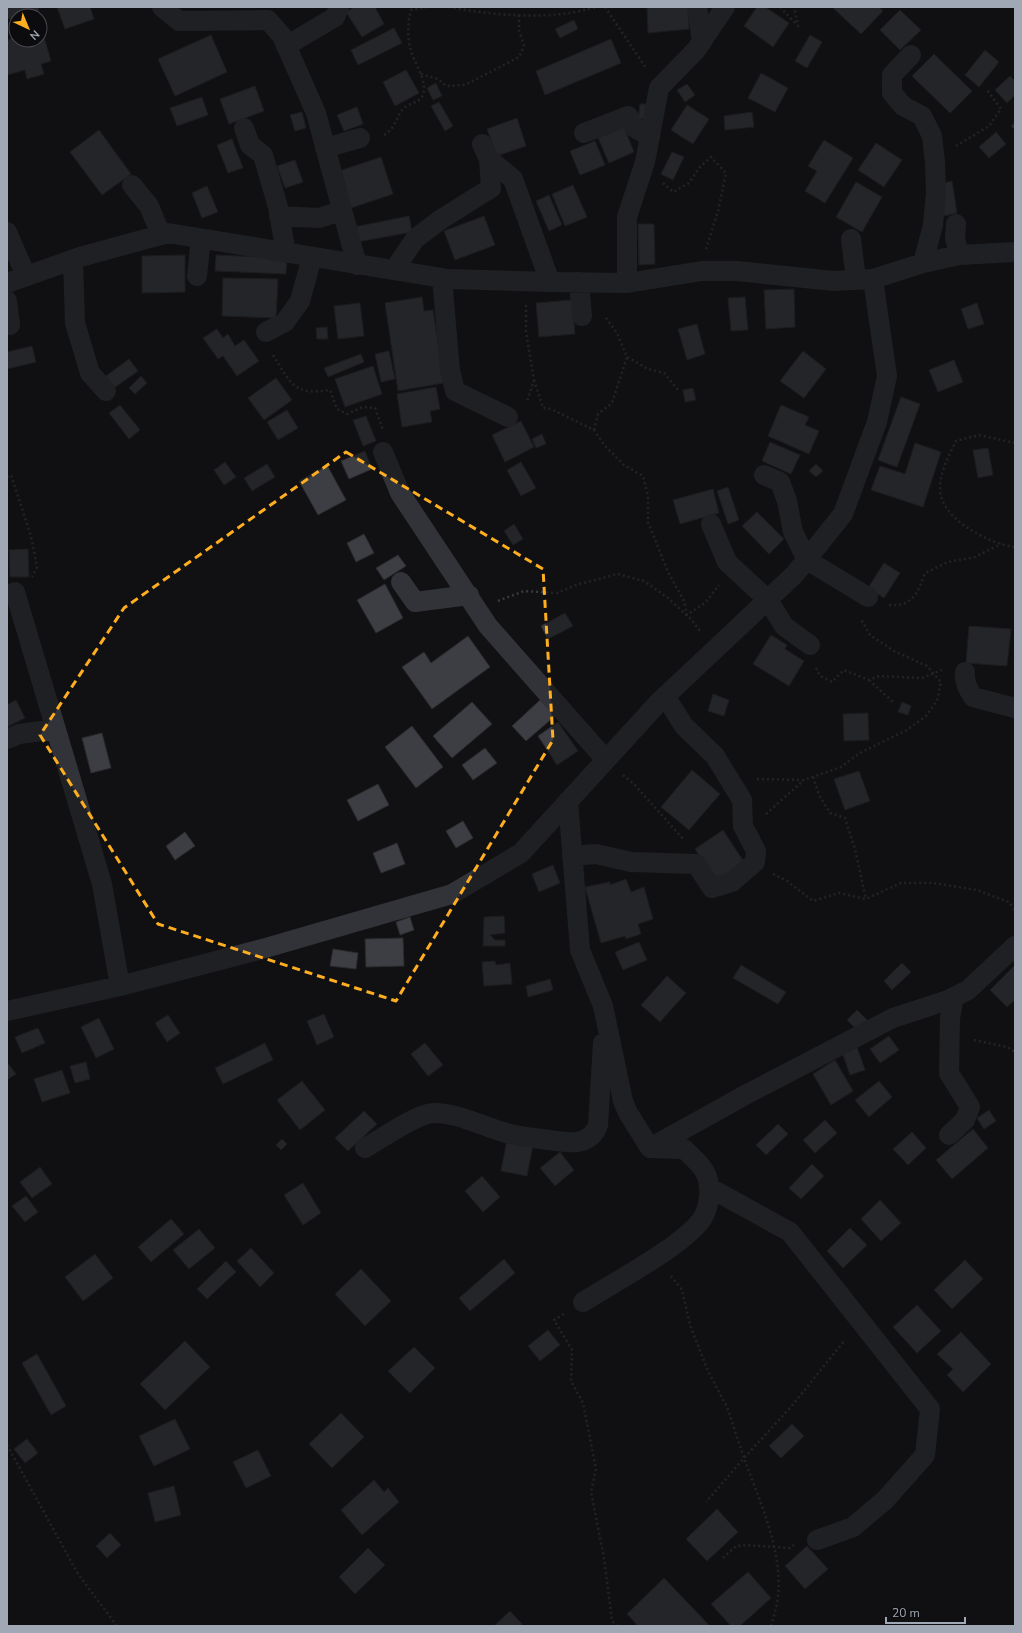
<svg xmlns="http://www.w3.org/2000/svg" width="1022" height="1633" font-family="'Nunito Sans',sans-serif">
<rect width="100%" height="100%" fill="#111113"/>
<!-- building -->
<path fill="#3d3e43" stroke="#2b2b2f" d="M 7,7 L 38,7 L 39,14 L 7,19 Z
M 57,7 L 90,7 L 94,19 L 65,29 Z
M 354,7 L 375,7 L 384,24 L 362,37 L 346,12 Z
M 647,7 L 688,7 L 689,29 L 648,33 Z
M 757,7 L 765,7 L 789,23 L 773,47 L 744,26 Z
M 832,7 L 879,7 L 883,11 L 861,34 Z
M 900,10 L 921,30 L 900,50 L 880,30 Z
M 574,20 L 578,29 L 560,38 L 555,29 Z
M 394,28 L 402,43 L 358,65 L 351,50 Z
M 40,30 L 42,30 L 51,61 L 41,64 L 44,74 L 27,79 L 25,70 L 7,75 L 7,40 L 16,37 L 16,40 L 40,40 Z
M 211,35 L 227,72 L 175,96 L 158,59 Z
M 810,35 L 822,42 L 807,68 L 795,61 Z
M 611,39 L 621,63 L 545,95 L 536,71 Z
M 985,50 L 999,62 L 979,87 L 965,75 Z
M 934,54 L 972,91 L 950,113 L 912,76 Z
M 406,70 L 419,93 L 395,106 L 383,82 Z
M 761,73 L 788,88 L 775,112 L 748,98 Z
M 1010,76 L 1015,81 L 1015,95 L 1007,103 L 995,90 Z
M 436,83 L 442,96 L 433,100 L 427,88 Z
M 687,84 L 695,95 L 685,102 L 677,90 Z
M 255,86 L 264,111 L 229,124 L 220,99 Z
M 202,97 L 208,115 L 177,126 L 170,108 Z
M 439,102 L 453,126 L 445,131 L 431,106 Z
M 640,104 L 648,104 L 647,119 L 638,119 Z
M 687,105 L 709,119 L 693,144 L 671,130 Z
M 357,107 L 363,124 L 344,131 L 337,115 Z
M 302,112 L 306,128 L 295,131 L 290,115 Z
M 752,112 L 754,127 L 725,130 L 724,116 Z
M 517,118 L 526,146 L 497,156 L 487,129 Z
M 1015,122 L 1015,130 L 1011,126 Z
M 624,127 L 634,152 L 609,163 L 598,138 Z
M 99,130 L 131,174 L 102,195 L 70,152 Z
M 996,132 L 1006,144 L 989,158 L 979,147 Z
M 232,139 L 243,168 L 228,173 L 217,145 Z
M 824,140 L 853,158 L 825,203 L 805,191 L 817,171 L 808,166 Z
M 595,141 L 605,165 L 580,175 L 570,151 Z
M 876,143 L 902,160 L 884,187 L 858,170 Z
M 672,152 L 684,157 L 673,180 L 661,174 Z
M 381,157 L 393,194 L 351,208 L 339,171 Z
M 295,160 L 303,182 L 285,188 L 277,166 Z
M 952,181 L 957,213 L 944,216 L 939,184 Z
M 856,182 L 882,197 L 862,232 L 836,217 Z
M 573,185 L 587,217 L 565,226 L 552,194 Z
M 207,186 L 218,212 L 202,218 L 192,193 Z
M 549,195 L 562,225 L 549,231 L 536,201 Z
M 409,216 L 412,232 L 357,242 L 354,227 Z
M 484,216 L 495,245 L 455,260 L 444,231 Z
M 638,224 L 654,224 L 655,264 L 639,265 Z
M 185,255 L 185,292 L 142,293 L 142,256 Z
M 216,255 L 287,258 L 286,274 L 215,271 Z
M 223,278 L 278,279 L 276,318 L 222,316 Z
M 794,289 L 795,327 L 766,329 L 764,290 Z
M 422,297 L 424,311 L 433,310 L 444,383 L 398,391 L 385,303 Z
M 745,297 L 748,330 L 731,331 L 728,298 Z
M 572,300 L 575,334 L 539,337 L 536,303 Z
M 360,303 L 364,336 L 338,339 L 334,306 Z
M 977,303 L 984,324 L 968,329 L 961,309 Z
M 697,324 L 705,354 L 687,360 L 678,329 Z
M 327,327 L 328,339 L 317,339 L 316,328 Z
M 217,329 L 223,338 L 228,334 L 235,346 L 244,340 L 259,361 L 237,376 L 223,356 L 218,359 L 203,338 Z
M 32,346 L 36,362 L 7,369 L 7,352 Z
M 389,351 L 395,379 L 381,382 L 375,354 Z
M 803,351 L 826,369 L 804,398 L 780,381 Z
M 361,354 L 364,362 L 328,377 L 324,368 Z
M 129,359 L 138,371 L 114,388 L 106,376 Z
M 954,360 L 963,382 L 938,392 L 929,370 Z
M 373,366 L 382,394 L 345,407 L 335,379 Z
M 141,376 L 147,383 L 135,394 L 129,388 Z
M 276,378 L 292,400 L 264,420 L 248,398 Z
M 436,387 L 440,409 L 430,411 L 432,422 L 402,427 L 397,394 Z
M 693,388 L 696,400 L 685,402 L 683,390 Z
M 901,397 L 920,404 L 897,467 L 878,460 Z
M 120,405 L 140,430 L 129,439 L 109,413 Z
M 781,405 L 809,417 L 805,425 L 819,431 L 809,454 L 768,436 Z
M 287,410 L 298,428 L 278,440 L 267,422 Z
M 366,416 L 376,441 L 363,446 L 353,420 Z
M 521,421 L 534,447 L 505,462 L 492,435 Z
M 542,434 L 546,444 L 536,448 L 532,439 Z
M 770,442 L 800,455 L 791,474 L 762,461 Z
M 915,443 L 941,452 L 923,507 L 871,490 L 880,466 L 905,474 Z
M 988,448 L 993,475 L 978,478 L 973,450 Z
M 365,451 L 372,469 L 349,479 L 341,461 Z
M 225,462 L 236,477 L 224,485 L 214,470 Z
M 521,462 L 536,488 L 521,496 L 507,470 Z
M 267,464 L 275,477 L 252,491 L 244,478 Z
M 816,464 L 823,471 L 816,477 L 809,471 Z
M 327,465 L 346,500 L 318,515 L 299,481 Z
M 728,487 L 739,520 L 728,524 L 717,491 Z
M 713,489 L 719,513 L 680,524 L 673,500 Z
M 757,512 L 784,539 L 769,554 L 742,526 Z
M 514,524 L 523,539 L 513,545 L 504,531 Z
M 364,534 L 374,553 L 356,562 L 347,543 Z
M 28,549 L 29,577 L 10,577 L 9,550 Z
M 398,555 L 406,566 L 384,580 L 376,568 Z
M 884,563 L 900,573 L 884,598 L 868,588 Z
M 385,584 L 403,618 L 376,633 L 357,600 Z
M 565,613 L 573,626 L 548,639 L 541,626 Z
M 969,626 L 1011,629 L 1007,666 L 966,663 Z
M 771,635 L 787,645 L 785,649 L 804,661 L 789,686 L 753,664 Z
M 468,636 L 490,667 L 432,709 L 402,667 L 424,652 L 431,663 Z
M 713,694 L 729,700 L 724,716 L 708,711 Z
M 16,700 L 25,718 L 7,727 L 7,705 Z
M 540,700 L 555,716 L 526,741 L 512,726 Z
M 472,702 L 492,724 L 452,758 L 433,736 Z
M 902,702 L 911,706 L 908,715 L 898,712 Z
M 868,713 L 869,740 L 844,741 L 843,714 Z
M 558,722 L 578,751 L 557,765 L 538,736 Z
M 412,726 L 443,767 L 416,788 L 385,747 Z
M 102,733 L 111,768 L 91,773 L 82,738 Z
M 485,748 L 497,763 L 473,780 L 462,765 Z
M 692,770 L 720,794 L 689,830 L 661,807 Z
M 859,771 L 870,801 L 845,810 L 834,779 Z
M 378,784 L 389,805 L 358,821 L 347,800 Z
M 463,821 L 473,838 L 456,848 L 446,831 Z
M 723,830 L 744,862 L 716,881 L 695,849 Z
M 185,832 L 195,846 L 175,860 L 166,846 Z
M 397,843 L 405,864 L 381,873 L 373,853 Z
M 553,865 L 560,883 L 539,892 L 532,874 Z
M 626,879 L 631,892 L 644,887 L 653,919 L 638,924 L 641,934 L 626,939 L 625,936 L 601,943 L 585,887 L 610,882 L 610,885 Z
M 504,916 L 505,933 L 490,935 L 495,940 L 505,940 L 505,946 L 483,946 L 484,917 Z
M 410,917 L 414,930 L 400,935 L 396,922 Z
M 403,938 L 404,966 L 366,967 L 365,939 Z
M 639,942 L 647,960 L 623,970 L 615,952 Z
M 333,949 L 358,953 L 356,969 L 330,966 Z
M 495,961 L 496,965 L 510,963 L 512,984 L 484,986 L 482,962 Z
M 902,963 L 911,972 L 892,990 L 884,981 Z
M 741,965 L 786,992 L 778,1004 L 733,978 Z
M 1015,965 L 1015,1000 L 1007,1007 L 990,990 Z
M 667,976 L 686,993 L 660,1022 L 641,1005 Z
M 550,979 L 553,990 L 528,997 L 526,986 Z
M 857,1010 L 868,1021 L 858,1031 L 847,1020 Z
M 324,1014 L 334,1037 L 317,1045 L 307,1021 Z
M 168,1015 L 180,1033 L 167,1042 L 155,1023 Z
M 99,1018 L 114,1049 L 96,1058 L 81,1027 Z
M 38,1028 L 45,1043 L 22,1053 L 15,1037 Z
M 889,1036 L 899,1050 L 880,1063 L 870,1049 Z
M 265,1043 L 273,1060 L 223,1084 L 215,1068 Z
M 425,1043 L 443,1065 L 428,1076 L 411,1054 Z
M 857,1047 L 865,1070 L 850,1075 L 842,1052 Z
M 835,1060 L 853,1091 L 831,1105 L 813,1074 Z
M 7,1062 L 16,1074 L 7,1080 Z
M 86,1062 L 90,1079 L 75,1083 L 70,1066 Z
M 62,1070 L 70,1093 L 42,1102 L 34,1079 Z
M 302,1081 L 325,1110 L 300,1130 L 277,1100 Z
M 879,1081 L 892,1097 L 869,1117 L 855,1100 Z
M 989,1110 L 996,1121 L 984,1129 L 977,1118 Z
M 364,1111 L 377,1124 L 348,1151 L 335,1138 Z
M 825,1120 L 837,1133 L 815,1153 L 803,1140 Z
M 778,1124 L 788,1134 L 766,1155 L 756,1145 Z
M 973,1129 L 988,1148 L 952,1179 L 936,1160 Z
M 912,1132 L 926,1148 L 908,1165 L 893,1149 Z
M 282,1139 L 287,1144 L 281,1150 L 276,1145 Z
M 507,1140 L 533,1145 L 527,1176 L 501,1171 Z
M 560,1152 L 574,1170 L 555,1186 L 540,1168 Z
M 812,1164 L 824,1176 L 801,1199 L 789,1188 Z
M 40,1167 L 52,1184 L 32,1198 L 20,1182 Z
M 482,1176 L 500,1197 L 483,1212 L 465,1191 Z
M 303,1183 L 321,1213 L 303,1225 L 284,1195 Z
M 26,1196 L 38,1212 L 25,1222 L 12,1206 Z
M 880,1200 L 901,1223 L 881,1241 L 861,1219 Z
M 171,1219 L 184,1234 L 151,1262 L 138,1247 Z
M 850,1228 L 867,1245 L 843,1268 L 827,1251 Z
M 199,1229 L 215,1248 L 189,1269 L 173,1250 Z
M 251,1248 L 274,1273 L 260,1287 L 237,1261 Z
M 95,1254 L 113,1278 L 83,1301 L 65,1277 Z
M 504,1259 L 515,1273 L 470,1311 L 459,1298 Z
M 965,1260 L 983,1279 L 952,1309 L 934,1290 Z
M 226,1261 L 236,1272 L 207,1299 L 197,1289 Z
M 361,1269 L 391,1301 L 365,1326 L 335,1294 Z
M 917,1305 L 941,1331 L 917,1353 L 893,1327 Z
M 548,1330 L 560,1345 L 540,1361 L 528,1346 Z
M 961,1332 L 991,1364 L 963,1392 L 947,1375 L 953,1369 L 937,1354 Z
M 185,1341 L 210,1367 L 165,1410 L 140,1384 Z
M 414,1347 L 435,1368 L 410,1393 L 388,1371 Z
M 37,1354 L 66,1406 L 51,1415 L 22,1363 Z
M 341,1413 L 364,1437 L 332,1468 L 309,1444 Z
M 175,1419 L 190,1449 L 154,1466 L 139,1436 Z
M 792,1424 L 804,1436 L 781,1458 L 769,1446 Z
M 27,1439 L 38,1453 L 25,1463 L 14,1449 Z
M 258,1450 L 271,1476 L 246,1488 L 233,1462 Z
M 374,1480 L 384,1492 L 388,1488 L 399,1502 L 362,1535 L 341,1510 Z
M 174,1486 L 181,1515 L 155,1522 L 148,1493 Z
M 717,1509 L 738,1532 L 707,1561 L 686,1539 Z
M 110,1533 L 121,1545 L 107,1558 L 96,1546 Z
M 807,1546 L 828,1569 L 805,1589 L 785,1566 Z
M 368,1548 L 385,1565 L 355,1594 L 339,1577 Z
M 748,1572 L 771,1598 L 740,1626 L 731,1626 L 711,1604 Z
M 664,1578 L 710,1626 L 638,1626 L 627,1614 Z
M 510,1611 L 522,1624 L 521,1626 L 494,1626 Z"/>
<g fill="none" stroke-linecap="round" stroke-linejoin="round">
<!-- path -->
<path stroke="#383a3f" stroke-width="2.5" stroke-dasharray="2 3" stroke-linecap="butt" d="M 449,7 C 486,14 525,18 562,14 C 574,13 586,9 598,7
M 605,7 L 646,68
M 780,7 L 798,26 L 794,7
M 421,74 L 438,79 L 446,86 L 464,85 L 473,81 L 519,57 L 524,46 L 519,30 L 519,15
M 384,135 C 398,126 395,117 404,108 C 409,103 418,103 422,97 C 430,83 412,60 410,47 C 407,34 408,22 411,10 L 429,7
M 956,146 L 989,126 L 1001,109 L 987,90
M 663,183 L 673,192 L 689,183 L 699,168 L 711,157 L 726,173 L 718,211 L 706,249
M 526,305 L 526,332 L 534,380 L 527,402
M 606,318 L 617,333 L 627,357 L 648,369 L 664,373 L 679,391
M 273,355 C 291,383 293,396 330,390 L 337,409 L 347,414 L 363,407 L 375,408 L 383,430
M 534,380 L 543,408 L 551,409 L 594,430 L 605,446 L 624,465 L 643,476 L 648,496 L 648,522 L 668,572 L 684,601 L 687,615 L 706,602 L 719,585
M 594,430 L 598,414 L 612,403 L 627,357
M 1015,443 L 979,435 L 956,441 C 949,455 940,472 940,488 C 939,518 989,544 1015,547
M 7,477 L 11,475 L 31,536 L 37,567 L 32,577
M 498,601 L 524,591 L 557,593 L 579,584 L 618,574 L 644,581 L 668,598 L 691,619 L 700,631
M 889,605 C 913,607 918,592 925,573 L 948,562 L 975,557 L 1001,544
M 816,668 L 820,676 L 832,682 L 844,670 L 869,680 L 879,676 L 922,678 L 942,670
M 869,680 L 894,703
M 623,775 L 634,784 L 684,840
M 813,777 L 819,795 L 830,813 L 845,818 L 855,849 L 866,899
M 757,779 L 804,780 L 841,767 L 860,753 L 907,730 L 926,716 L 937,701 L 941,682 L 927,666 L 894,651 L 870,635 L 861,619
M 766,814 L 804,780
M 773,874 L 787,881 L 813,901 L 839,893 L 866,899 L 901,883 L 933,883 L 977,890 L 1009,902 L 1015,911
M 974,1040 L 1007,1047 L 1015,1052
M 671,1276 L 682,1290 L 690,1325 L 708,1371 L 727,1407 L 744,1458 L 706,1502
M 564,1314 L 554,1320 L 572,1350 L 571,1381 L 583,1403 L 596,1469 L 591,1492 L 604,1558 L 612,1621 L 617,1626
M 7,1445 L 78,1574 L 117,1626
M 723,1558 L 736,1546 L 746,1545 L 790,1548 L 794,1545
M 771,1626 C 774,1616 777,1606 778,1596 C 783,1551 759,1500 744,1458 L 790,1408 L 845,1340"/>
<!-- street -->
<path stroke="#323338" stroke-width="20" d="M 162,7 L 179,21 L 268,20 L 282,36 L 316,113 L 357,265
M 697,7 L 702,42
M 286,46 L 335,17 L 339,7
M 911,55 L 892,75 L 892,93 L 903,106 L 922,116 L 932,136 L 935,162 L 936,193 L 933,225 L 923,263
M 244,128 L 250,145 L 263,155 L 278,207 L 286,253
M 584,133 L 628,116 L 635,128 L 650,137
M 325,148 L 360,138
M 489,159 L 513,179 L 550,282
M 132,185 L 149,206 L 161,235
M 279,216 L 319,218 L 341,211
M 956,224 L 955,238 L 959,255
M 7,232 L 26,276
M 851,239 L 856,280
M 73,260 L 75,323 L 90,373 L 106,391
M 394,270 L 415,239 L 440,220 L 491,188 L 489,159 L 482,144
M 197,276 L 201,239
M 442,278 L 450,370 L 455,391 L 508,417
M 579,282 L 582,316
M 7,283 L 80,257 L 168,233 L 448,279 L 550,282 L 627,283 L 702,271 L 737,271 L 834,281 L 873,279 L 923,263 L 959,255 L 1015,252
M 627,283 L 627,217 L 645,162 L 659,88 L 696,50 L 725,7
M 7,301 L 10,325
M 266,332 L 285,322 L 300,301 L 312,257
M 383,452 L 400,493 L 488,626 L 606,760
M 764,475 L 780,482 L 787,501 L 793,532 L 807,560 L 868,597
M 711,524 L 727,562 L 768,600 L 784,626 L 810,645
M 401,582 L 415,602 L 469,595
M 15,592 L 102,884 L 120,986
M 965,672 C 964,682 968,689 973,697 L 1015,708
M 7,739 L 19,734 L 56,729
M 568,801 L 580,950 L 585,962
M 572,856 L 596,854 L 631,862 L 696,864 L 712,888 L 732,882 L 755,862 L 756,851 L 743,826 L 742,800 L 715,756 L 684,726 L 665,696
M 580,950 L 603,1006 L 623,1101 L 628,1113 L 650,1148 L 747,1094 L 893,1018 L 948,1000 L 968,990 L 1015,946
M 7,1011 L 120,986 L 262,949 L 452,894 L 521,853 L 658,703 L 795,574 L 843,514 L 877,422 L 887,376 L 873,279
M 949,1135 L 965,1120 L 970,1107 L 949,1073 L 950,1018 L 954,997
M 365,1148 C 381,1139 416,1114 433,1113 C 456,1112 486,1128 510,1134 C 522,1137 536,1138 549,1140 C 568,1143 590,1147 598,1125 L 603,1043
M 710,1188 L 790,1232 L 930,1409 L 925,1455 L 885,1500 L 853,1527 L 817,1540
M 583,1302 C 614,1282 682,1247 702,1219 C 710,1206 712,1186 705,1172 C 700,1163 691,1156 684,1149 L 650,1148"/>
</g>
<!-- marked area -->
<path d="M0 0H1022V1633H0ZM 346,452 L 543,569 L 553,740 L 396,1001 L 158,924 L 40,735 L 124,608 Z" fill="#111113" fill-opacity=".55" fill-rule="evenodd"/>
<path fill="none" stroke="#feae1e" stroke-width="3" stroke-dasharray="8 5" stroke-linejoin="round" d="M 346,452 L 543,569 L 553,740 L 396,1001 L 158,924 L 40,735 L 124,608 Z"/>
<!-- border -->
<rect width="1022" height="1633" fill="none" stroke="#a1a8b5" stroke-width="16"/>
<!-- north arrow -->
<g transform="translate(28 28) rotate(136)"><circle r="19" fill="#0c0c0e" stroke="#484a51"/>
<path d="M0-3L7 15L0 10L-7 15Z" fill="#feae1e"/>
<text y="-6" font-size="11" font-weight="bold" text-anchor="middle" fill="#a1a8b5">N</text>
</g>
<!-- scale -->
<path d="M886 1617v6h79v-6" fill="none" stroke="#a1a8b5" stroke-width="2"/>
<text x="892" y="1617" font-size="12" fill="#a1a8b5" stroke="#0c0c0e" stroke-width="3" paint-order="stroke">20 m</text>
</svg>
